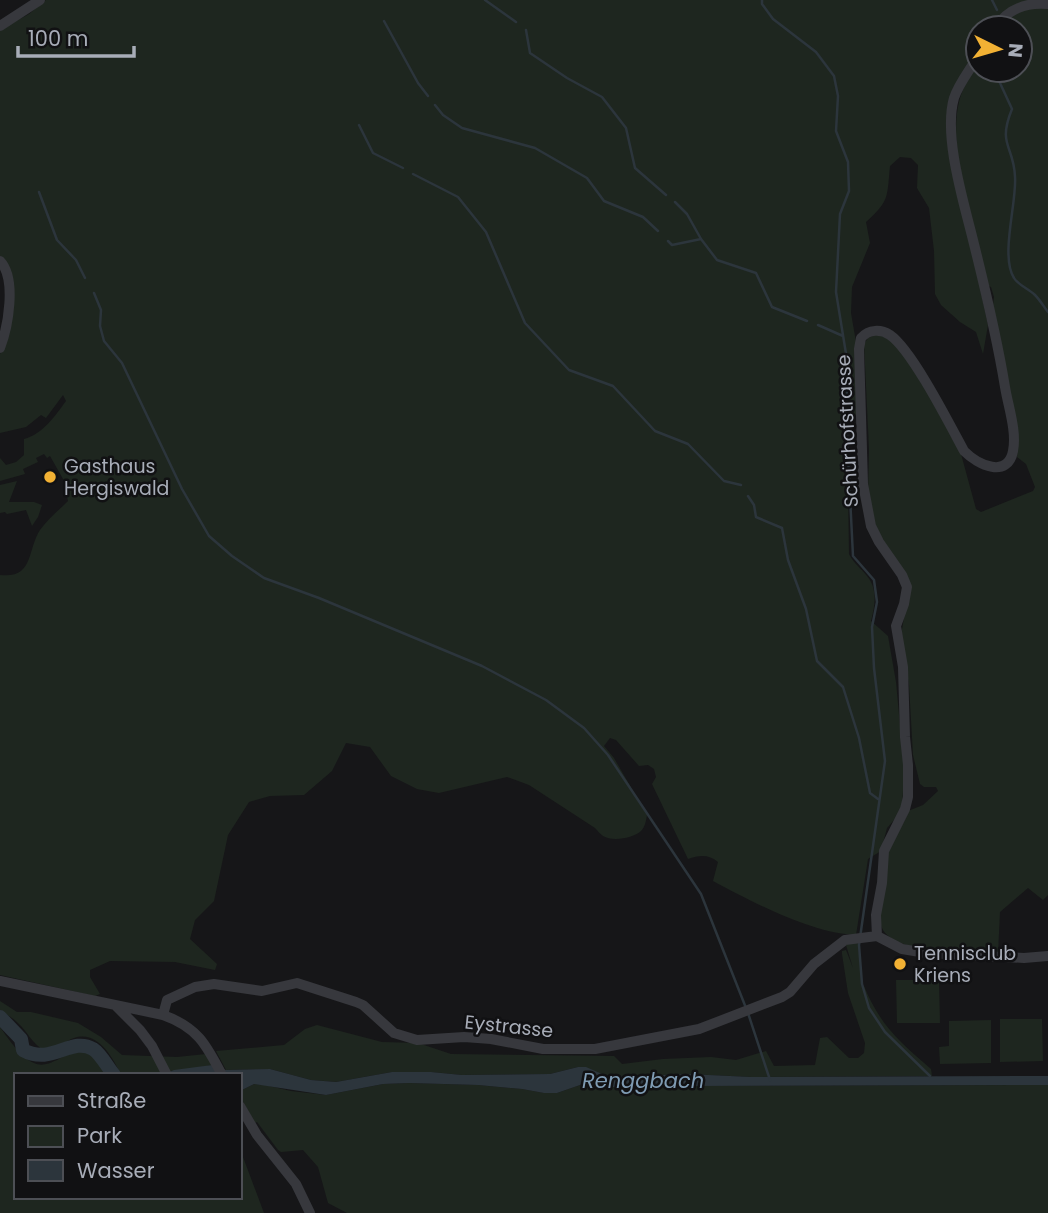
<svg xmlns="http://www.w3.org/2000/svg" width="1048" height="1213" font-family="Poppins,sans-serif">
<rect width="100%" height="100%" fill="#161618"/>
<!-- green -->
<path fill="#1e261f" d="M 46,0 L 1048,0 C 1020,1 1006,28 978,28 L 978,51 L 968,68 L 950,114 L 970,241 L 988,325 L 983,354 L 976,332 L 960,322 L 941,305 L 935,294 L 934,251 L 929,208 L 917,188 L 918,165 L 911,158 L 900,157 L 890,166 C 887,196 890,201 866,222 L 870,243 L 852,287 L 851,313 L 856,342 L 859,410 L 843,434 L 848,486 L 849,554 C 854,564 861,568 867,576 C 878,589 875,606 871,621 L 888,636 L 896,682 L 904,770 L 902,811 L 887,828 L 881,851 L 868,859 L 856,935 C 813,934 750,901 713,881 L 718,862 C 709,854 699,855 688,859 L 652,784 L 656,777 L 654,769 L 648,765 L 639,766 L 616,740 L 610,738 L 604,746 L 614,758 L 647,815 C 646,821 645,827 641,831 C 633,838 613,842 603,836 C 600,834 598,831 595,828 L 529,785 L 507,777 L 439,793 L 417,789 L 391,776 L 370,747 L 346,743 L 332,771 L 304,795 L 270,796 L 249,802 L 228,835 L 214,901 L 195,920 L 190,939 L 217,964 L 215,970 L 175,962 L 110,961 L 90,970 L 90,977 L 100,994 L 95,996 L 0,975 L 0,575 C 34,579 27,550 40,530 C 47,520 59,510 68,501 L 63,479 L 50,456 L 47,458 L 44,454 L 36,458 L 38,462 L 23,469 L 25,474 L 0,481 L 0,458 L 6,465 L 16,462 L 24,455 L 24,439 C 43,434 55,416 66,401 L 63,395 L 46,418 L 41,415 L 26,427 L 0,433 L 0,354 L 2,350 L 7,266 L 0,256 L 0,30 L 29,14 Z
M 1039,6 L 1048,7 L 1048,895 L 1043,900 L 1028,888 L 1000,912 L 998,954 C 972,953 894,955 882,928 C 876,916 885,864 889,849 C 893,834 905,826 908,811 L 923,805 L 938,791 L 936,787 L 924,787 L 920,784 L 913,755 L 909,685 L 901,635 L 909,589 L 877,531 L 868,494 L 869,449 L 864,344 L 868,338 L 877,334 L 890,338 L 914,367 L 961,454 L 976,509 L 981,512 L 1033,491 L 1035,487 L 1026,464 L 1017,457 L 1018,446 L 992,312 L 994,297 L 991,287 L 986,285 C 975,234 947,151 959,102 C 962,88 971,75 978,62 L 978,70 L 1020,70 L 1020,28 L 998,28 L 1011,14 Z
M 17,481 L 9,502 L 34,502 L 42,505 L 38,517 L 32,526 L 26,510 L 7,514 L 5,512 L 0,513 L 0,485 Z
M 858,942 L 862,987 L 864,986 C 881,1027 900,1042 931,1069 L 932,1076 L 751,1077 L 688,1074 L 609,1077 L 578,1067 L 550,1074 L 462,1075 L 431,1072 L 392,1072 L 336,1082 L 311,1080 L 270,1069 L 226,1070 L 216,1051 L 284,1045 L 305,1029 L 317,1025 L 382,1042 L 418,1043 L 451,1054 L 614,1056 L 622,1064 L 663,1059 L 711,1057 L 736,1060 L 766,1051 L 774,1066 L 815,1065 L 820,1038 L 827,1037 L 849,1058 L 858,1058 L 864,1053 L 865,1043 L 848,993 L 842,954 L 842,951 L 846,950 L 853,968 L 846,945 L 847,943 Z
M 896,980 L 939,980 L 940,1023 L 897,1023 Z
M 0,1001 L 17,1012 L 31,1012 L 78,1023 L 101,1037 L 122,1055 L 177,1057 L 206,1054 L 212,1065 L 162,1075 L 121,1075 C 113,1058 98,1030 74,1038 C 64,1041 56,1053 44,1050 C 34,1046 26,1030 18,1023 C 13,1018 6,1014 0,1010 Z
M 1000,1019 L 1042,1019 L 1043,1061 L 1000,1062 Z
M 991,1020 L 991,1063 L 940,1064 L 939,1047 L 949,1046 L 949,1021 Z
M 0,1027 C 8,1038 20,1057 34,1063 C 52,1072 74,1041 91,1053 C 98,1057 103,1068 107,1075 L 16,1075 L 16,1197 L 240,1197 L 240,1149 L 264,1213 L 0,1213 Z
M 409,1083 L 478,1085 L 522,1089 L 544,1093 L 557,1093 L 583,1084 L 632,1089 L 695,1086 L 1048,1085 L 1048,1213 L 347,1213 L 328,1203 L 318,1167 L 303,1150 L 281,1152 L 278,1150 L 257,1122 L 255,1123 L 242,1100 L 242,1090 L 254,1084 L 265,1085 L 291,1091 L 326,1095 L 383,1084 Z"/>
<!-- water -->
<path fill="#2c353c" d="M 212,1065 L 226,1070 L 270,1069 L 311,1080 L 336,1082 L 392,1072 L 431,1072 L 462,1075 L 550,1074 L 578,1067 L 586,1067 L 609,1077 L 688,1074 L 751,1077 L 1048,1076 L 1048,1085 L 695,1086 L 632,1089 L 583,1084 L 557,1093 L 544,1093 L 522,1089 L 478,1085 L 409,1083 L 383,1084 L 326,1095 L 254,1084 L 242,1090 L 242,1100 L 240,1099 L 240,1075 L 162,1075 L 174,1070 Z"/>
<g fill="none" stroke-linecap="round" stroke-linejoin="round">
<!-- stream -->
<path stroke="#2c353c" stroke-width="2.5" d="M 485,0 L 516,22
M 762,0 L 762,4 L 773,19 L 816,52 L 834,76 L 838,96 L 836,131 L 848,162 L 849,191 L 840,214 L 836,292 L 848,366 L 846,417 L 853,556 L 874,580 L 877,602 L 872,627 L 874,668 L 885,761 L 859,945 L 862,984 L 869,1008 L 885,1032 L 930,1076
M 992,0 L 997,10
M 384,21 L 418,83 L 428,96
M 1003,26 L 1004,28
M 526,30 L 530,53 L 567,78 L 602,97 L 626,128 L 635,168 L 666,195
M 994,70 L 1012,109 C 997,146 1014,145 1015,177 C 1017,202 1000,256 1014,278 C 1018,285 1029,289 1035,295 C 1040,300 1044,307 1048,312
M 435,105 L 443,115 L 462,128 L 535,148 L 587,178 L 604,201 L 643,217 L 658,231
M 359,125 L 373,153 L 403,168
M 413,174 L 458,197 L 486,232 L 525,323 L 569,370 L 613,386 L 655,431 L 688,444 L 724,481 L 741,485
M 39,192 L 57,240 L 76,260 L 85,278
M 675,202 L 687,214 L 701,239 L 717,260 L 756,273 L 772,307 L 807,321
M 668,241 L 672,245 L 701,239
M 94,293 L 101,310 L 100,326 L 104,341 L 122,363 L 182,489 L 209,536 L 232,556 L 264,578 L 319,598 L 482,666 L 546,700 L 584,728 L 608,755 L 701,894 L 746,1008
M 818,325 L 843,336
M 748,496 L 754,505 L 756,517 L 782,528 L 788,560 L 806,609 L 817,661 L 843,687 L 859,738 L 870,793 L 878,799
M 748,1013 L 770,1080"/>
<!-- river -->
<path stroke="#2c353c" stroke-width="14" d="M 0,1017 L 21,1039 L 23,1050 C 52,1066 71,1036 93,1049 C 101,1054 108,1068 114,1075"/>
<!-- minor -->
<path stroke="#37383d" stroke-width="10" d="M 0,26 L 40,0
M 995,28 C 1008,9 1025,2 1048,4
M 0,261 C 17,279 8,327 0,348
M 877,936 L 876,915 L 882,883 L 884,851 L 905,809 L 908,797 L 908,765 L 905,737 L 903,667 L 896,626 L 904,604 L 907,587 L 902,575 L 879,542 L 871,526 L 863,484 L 859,349 L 861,338 C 869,329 881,329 890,335 C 912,350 950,425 964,451 C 978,465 1008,479 1013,451 C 1017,431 1008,406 1005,387 C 997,338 985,288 973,240 C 964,203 943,136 954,98 C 959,83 970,70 978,56
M 877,936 L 902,949 L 926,953 L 1024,958 L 1048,956
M 0,981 L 163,1015 C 197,1027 206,1044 222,1075
M 116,1006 L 140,1030 L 152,1046 L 167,1075
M 163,1015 L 167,1000 L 195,987 L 214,984 L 262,991 L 297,983 L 356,1002 L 363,1005 L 394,1033 L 417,1040 L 464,1037 L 491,1039 L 543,1049 L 595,1049 L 699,1029 L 782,997 L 790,992 L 814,964 L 845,940 L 877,936
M 240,1106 L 257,1135 L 296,1184 L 310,1213"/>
</g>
<!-- markers -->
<g fill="#f2b134" stroke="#111113" stroke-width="2.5">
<circle cx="50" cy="477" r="7"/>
<circle cx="900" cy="964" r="7"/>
</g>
<g text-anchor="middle" stroke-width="5" stroke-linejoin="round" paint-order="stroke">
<!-- street labels -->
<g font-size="19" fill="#a8adb8" stroke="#111113">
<text transform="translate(847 431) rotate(-93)" y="7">Schürhofstrasse</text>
<text transform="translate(509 1026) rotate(6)" y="7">Eystrasse</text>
</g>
<!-- poi labels -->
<g font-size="19" fill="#a8adb8" stroke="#111113" text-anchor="start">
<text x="64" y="473">Gasthaus<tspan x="64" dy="22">Hergiswald</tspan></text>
<text x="914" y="960">Tennisclub<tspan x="914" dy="22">Kriens</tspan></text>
</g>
<!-- water labels -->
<g font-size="21" font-style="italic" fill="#7f9bb3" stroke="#111113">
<text x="643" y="1088">Renggbach</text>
</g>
</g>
<!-- legend -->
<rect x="14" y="1073" width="228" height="126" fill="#111113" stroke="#4d4f55" stroke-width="2"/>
<rect x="28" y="1096" width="35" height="10" fill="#37383d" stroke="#4d4f55" stroke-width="2"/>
<text x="77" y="1108" font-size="21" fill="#a8adb8">Straße</text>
<rect x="28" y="1126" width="35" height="21" fill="#1e261f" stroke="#4d4f55" stroke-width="2"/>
<text x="77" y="1143" font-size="21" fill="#a8adb8">Park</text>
<rect x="28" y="1160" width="35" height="21" fill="#2c353c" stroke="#4d4f55" stroke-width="2"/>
<text x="77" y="1178" font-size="21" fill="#a8adb8">Wasser</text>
<!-- north arrow -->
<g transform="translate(999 49) rotate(95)"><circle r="33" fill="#111113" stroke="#4d4f55" stroke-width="2"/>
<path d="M0-5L12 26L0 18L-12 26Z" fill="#f2b134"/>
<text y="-10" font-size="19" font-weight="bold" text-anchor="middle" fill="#a8adb8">N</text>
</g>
<!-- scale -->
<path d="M18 46v10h116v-10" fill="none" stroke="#a8adb8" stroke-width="3.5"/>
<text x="28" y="46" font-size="21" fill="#a8adb8" stroke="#111113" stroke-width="5" paint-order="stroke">100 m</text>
</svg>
